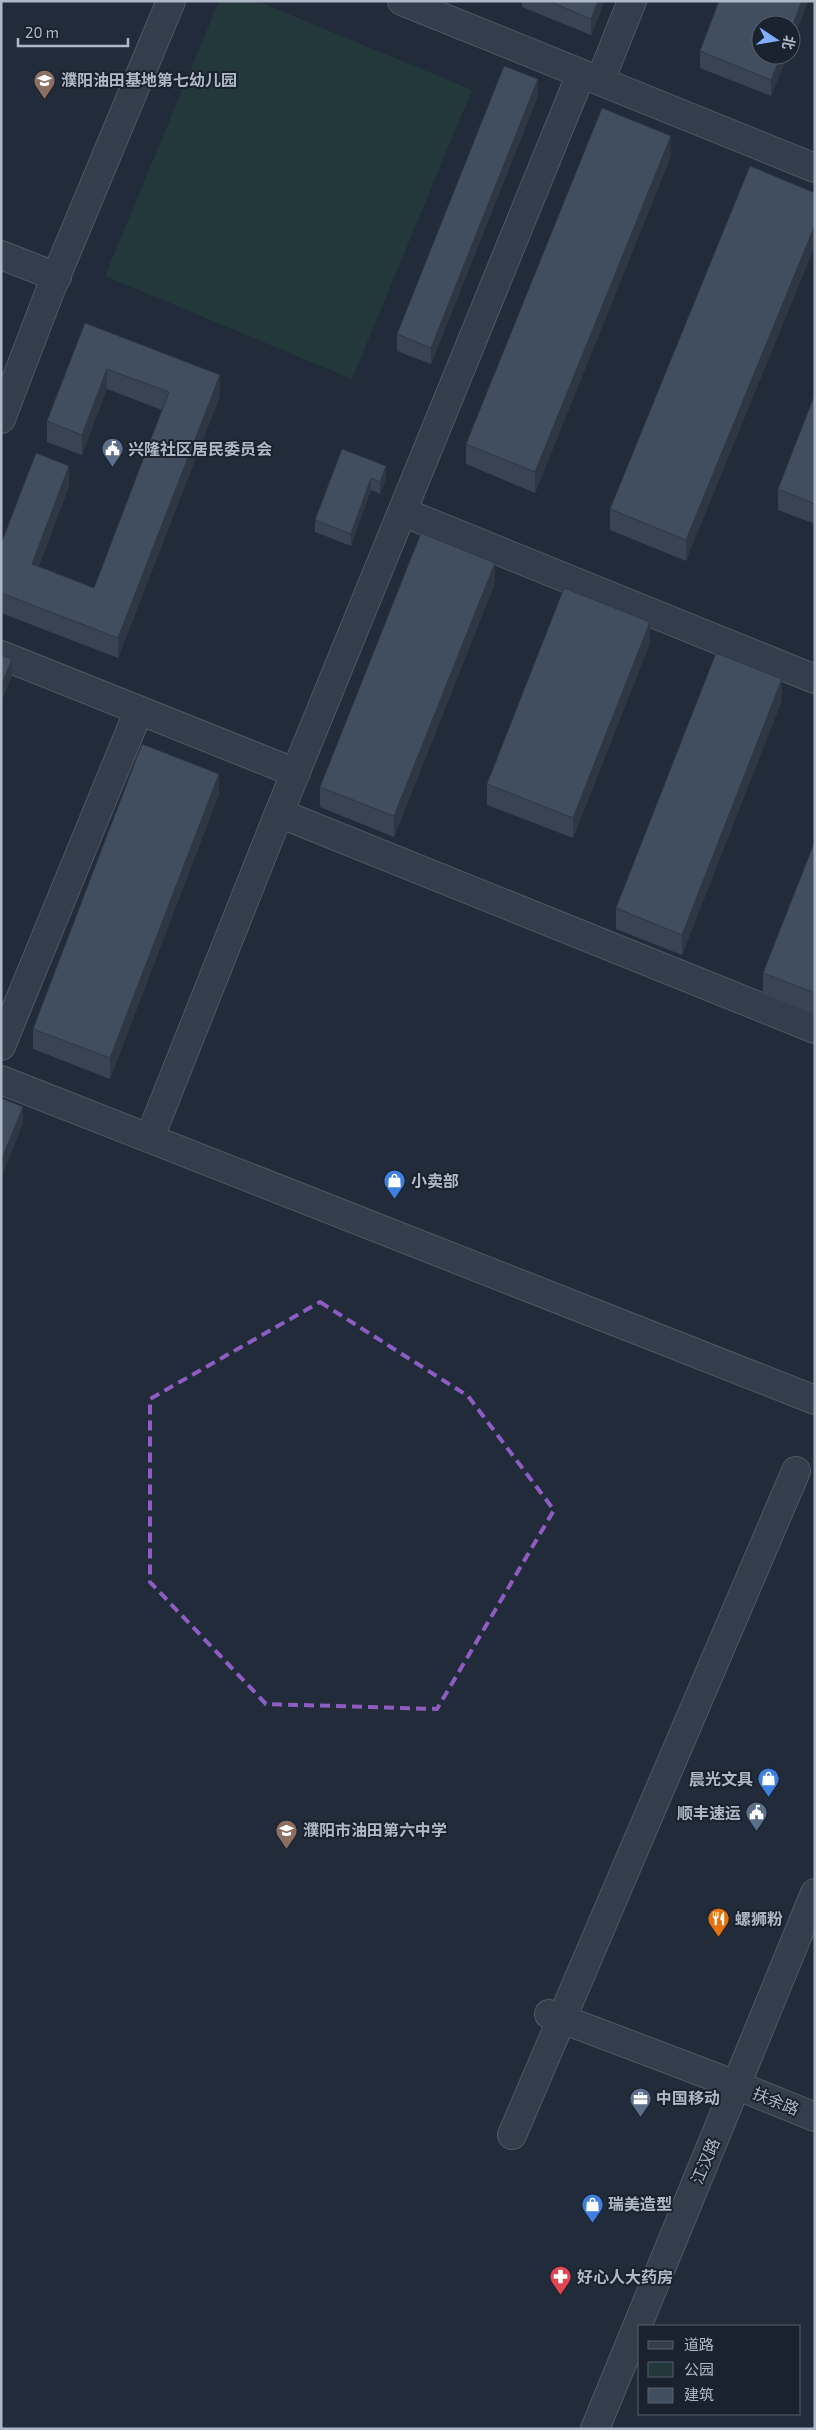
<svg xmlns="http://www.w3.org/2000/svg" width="816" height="2430" font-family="'Exo 2','Noto Sans SC',sans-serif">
<rect width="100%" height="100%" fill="#212b3a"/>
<!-- green -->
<path fill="#23383b" d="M 219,1 L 257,1 L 472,90 L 352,379 L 105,276 Z"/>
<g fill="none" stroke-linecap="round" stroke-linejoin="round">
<defs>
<path id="minor" d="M 402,1 L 815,168
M 600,81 L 632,1
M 1,255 L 57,277
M 1,419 L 50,291 L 171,1
M 403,512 L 815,679
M 1,655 L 296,773
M 279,813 L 815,1029
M 1,1046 L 139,710
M 1,1080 L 815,1400
M 150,1137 L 279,813 L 581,74
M 549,2014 L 736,2085
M 512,2135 L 796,1471"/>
<path id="tertiary" d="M 736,2085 L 815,2117
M 595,2429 L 815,1893"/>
</defs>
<!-- minor casing -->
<use href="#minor" stroke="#4f5865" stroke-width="30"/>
<!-- tertiary casing -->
<use href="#tertiary" stroke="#4f5865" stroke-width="30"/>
<!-- minor -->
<use href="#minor" stroke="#343d4b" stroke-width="28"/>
<!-- tertiary -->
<use href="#tertiary" stroke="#343d4b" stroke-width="28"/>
</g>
<!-- wall -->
<path fill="#384353" d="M 522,1 L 605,1 L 591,35 L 522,7 Z
M 808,1 L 791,46 L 791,25 L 788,55 L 771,96 L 700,68 L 700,51 Z
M 538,96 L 431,364 L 397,351 L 397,334 Z
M 671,156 L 535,493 L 466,464 L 466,444 Z
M 750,166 L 686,561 L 610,530 L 610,509 Z
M 85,323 L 220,396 L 118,658 L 1,613 L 1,544 L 69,486 L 39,566 L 94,588 L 162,410 L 107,389 L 82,455 L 47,442 L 47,421 Z
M 815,394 L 815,524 L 778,510 L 778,489 Z
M 342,449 L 386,478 L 380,494 L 371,490 L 351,546 L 315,532 L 315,520 Z
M 495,583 L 394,837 L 320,807 L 320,787 Z
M 650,643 L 573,838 L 487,805 L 487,784 Z
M 782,700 L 682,955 L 616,929 L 616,908 Z
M 219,794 L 110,1079 L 33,1049 L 33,1029 Z
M 815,841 L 815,1014 L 763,994 L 763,973 Z"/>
<!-- shaded-wall -->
<path fill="#2e3743" d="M 598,1 L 605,1 L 591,35 L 591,19 Z
M 802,1 L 808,1 L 791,46 L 791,29 Z
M 781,55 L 788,55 L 771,96 L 771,80 Z
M 538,79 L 538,96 L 431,364 L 431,348 Z
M 671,136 L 671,156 L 535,493 L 535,472 Z
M 815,225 L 815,246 L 686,561 L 686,540 Z
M 107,369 L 107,389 L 82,455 L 82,435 Z
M 220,375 L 220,396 L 118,658 L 118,638 Z
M 69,466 L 69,486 L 32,584 L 32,564 Z
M 386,466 L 386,478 L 380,494 L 380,482 Z
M 371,478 L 371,490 L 351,546 L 351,534 Z
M 495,563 L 495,583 L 394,837 L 394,816 Z
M 650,622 L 650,643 L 573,838 L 573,818 Z
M 12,659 L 12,676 L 1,703 L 1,686 Z
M 782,679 L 782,700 L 682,955 L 682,935 Z
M 219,774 L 219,794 L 110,1079 L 110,1058 Z
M 23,1107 L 23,1124 L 1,1178 L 1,1161 Z"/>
<!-- building -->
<path fill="#414e60" stroke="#2e3743" d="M 549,1 L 598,1 L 591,19 Z
M 719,1 L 802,1 L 791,29 L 791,25 L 761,25 L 761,55 L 781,55 L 771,80 L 700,51 Z
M 504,66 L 538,79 L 431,348 L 397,334 Z
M 602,108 L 671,136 L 535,472 L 466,444 Z
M 750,166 L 815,193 L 815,225 L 686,540 L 610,509 Z
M 85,323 L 220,375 L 118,638 L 1,593 L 1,544 L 36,453 L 69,466 L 32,564 L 94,588 L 169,392 L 107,369 L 82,435 L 47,421 Z
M 815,394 L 815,504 L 778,489 Z
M 342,449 L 386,466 L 380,482 L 371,478 L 351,534 L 315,520 Z
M 421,533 L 495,563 L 394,816 L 320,787 Z
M 564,588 L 650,622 L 573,818 L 487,784 Z
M 716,653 L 782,679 L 682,935 L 616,908 Z
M 1,655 L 12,659 L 1,686 Z
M 142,744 L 219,774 L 110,1058 L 33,1029 Z
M 815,841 L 815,993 L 763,973 Z
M 1,1098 L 23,1107 L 1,1161 Z"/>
<!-- marked area -->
<path fill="none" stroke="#8d5dc2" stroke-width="4" stroke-dasharray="10 6" stroke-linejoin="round" d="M 320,1302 L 468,1396 L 554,1510 L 437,1709 L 266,1704 L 150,1582 L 150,1399 Z"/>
<!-- icons -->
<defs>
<symbol id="school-pin" viewBox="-11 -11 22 30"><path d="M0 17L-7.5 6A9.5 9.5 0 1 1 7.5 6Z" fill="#8d6e63" stroke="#1a222f"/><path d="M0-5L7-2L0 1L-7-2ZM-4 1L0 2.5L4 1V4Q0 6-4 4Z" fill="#fff"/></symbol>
<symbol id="civic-pin" viewBox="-11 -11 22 30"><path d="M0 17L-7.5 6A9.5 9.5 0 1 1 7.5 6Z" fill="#5c6f8a" stroke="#1a222f"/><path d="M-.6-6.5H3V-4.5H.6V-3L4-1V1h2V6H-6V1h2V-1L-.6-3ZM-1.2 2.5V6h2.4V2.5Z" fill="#fff"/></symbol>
<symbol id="shop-pin" viewBox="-11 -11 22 30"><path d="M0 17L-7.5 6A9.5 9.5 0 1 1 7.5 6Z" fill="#3f7fe0" stroke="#1a222f"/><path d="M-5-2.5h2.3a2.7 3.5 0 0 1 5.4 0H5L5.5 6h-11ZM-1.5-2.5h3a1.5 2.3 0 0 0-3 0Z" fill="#fff"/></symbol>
<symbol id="restaurant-pin" viewBox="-11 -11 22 30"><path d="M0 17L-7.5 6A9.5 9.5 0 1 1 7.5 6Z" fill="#e8710a" stroke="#1a222f"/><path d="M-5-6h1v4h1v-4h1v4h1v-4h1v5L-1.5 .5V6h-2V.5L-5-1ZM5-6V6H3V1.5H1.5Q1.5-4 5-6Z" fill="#fff"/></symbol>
<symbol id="office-pin" viewBox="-11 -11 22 30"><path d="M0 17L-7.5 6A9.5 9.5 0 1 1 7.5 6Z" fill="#5c6f8a" stroke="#1a222f"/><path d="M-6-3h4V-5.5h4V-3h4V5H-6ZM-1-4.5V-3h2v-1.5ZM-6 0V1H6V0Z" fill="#fff"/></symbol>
<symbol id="pharmacy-pin" viewBox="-11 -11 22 30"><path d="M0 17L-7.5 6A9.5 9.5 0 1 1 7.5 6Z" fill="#e0444e" stroke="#1a222f"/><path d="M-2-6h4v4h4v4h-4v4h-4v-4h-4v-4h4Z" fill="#fff"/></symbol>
</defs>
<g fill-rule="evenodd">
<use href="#school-pin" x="32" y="68" width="25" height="34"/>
<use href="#civic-pin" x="100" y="436" width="25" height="34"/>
<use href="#shop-pin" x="382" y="1168" width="25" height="34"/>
<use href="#shop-pin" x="756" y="1766" width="25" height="34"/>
<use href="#civic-pin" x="744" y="1800" width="25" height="34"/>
<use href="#school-pin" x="274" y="1818" width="25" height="34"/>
<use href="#restaurant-pin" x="706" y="1906" width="25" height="34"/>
<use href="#office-pin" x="628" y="2086" width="25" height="34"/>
<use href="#shop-pin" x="580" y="2192" width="25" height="34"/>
<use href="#pharmacy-pin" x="548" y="2264" width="25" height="34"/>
</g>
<g text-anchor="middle" stroke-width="4" stroke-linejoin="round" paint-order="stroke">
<!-- poi labels -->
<g font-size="16" font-weight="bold" fill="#afb8c7" stroke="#1a222f" text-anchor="start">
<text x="61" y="86">濮阳油田基地第七幼儿园</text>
<text x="128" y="455">兴隆社区居民委员会</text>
<text x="411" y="1187">小卖部</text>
<text x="753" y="1785" text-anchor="end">晨光文具</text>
<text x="741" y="1819" text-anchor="end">顺丰速运</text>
<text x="303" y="1836">濮阳市油田第六中学</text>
<text x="735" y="1925">螺狮粉</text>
<text x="656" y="2104">中国移动</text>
<text x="608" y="2210">瑞美造型</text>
<text x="577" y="2283">好心人大药房</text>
</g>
<!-- street labels -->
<g font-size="16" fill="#afb8c7" stroke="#1a222f">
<text transform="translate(776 2101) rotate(22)" y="6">扶余路</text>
<text transform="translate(705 2161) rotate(-67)" y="6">江汉路</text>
</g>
</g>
<!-- border -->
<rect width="816" height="2430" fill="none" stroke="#afb8c7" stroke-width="5"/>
<!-- legend -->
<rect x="638" y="2325" width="162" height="90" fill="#1a222f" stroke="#565e6c"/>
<rect x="648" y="2341" width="25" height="8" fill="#343d4b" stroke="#565e6c"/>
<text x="684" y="2350" font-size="15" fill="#afb8c7">道路</text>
<rect x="648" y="2362" width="25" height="15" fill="#23383b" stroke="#565e6c"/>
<text x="684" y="2375" font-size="15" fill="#afb8c7">公园</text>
<rect x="648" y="2388" width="25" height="15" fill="#414e60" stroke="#565e6c"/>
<text x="684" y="2400" font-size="15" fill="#afb8c7">建筑</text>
<!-- north arrow -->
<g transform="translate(776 40) rotate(102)"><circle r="24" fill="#1a222f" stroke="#565e6c"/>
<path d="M0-4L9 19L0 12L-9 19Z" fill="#80aefb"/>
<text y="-8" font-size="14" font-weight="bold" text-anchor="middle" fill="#afb8c7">北</text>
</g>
<!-- scale -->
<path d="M18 38v8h110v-8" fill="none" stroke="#afb8c7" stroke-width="2.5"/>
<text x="25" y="38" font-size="15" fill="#afb8c7" stroke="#1a222f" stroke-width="4" paint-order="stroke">20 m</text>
</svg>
